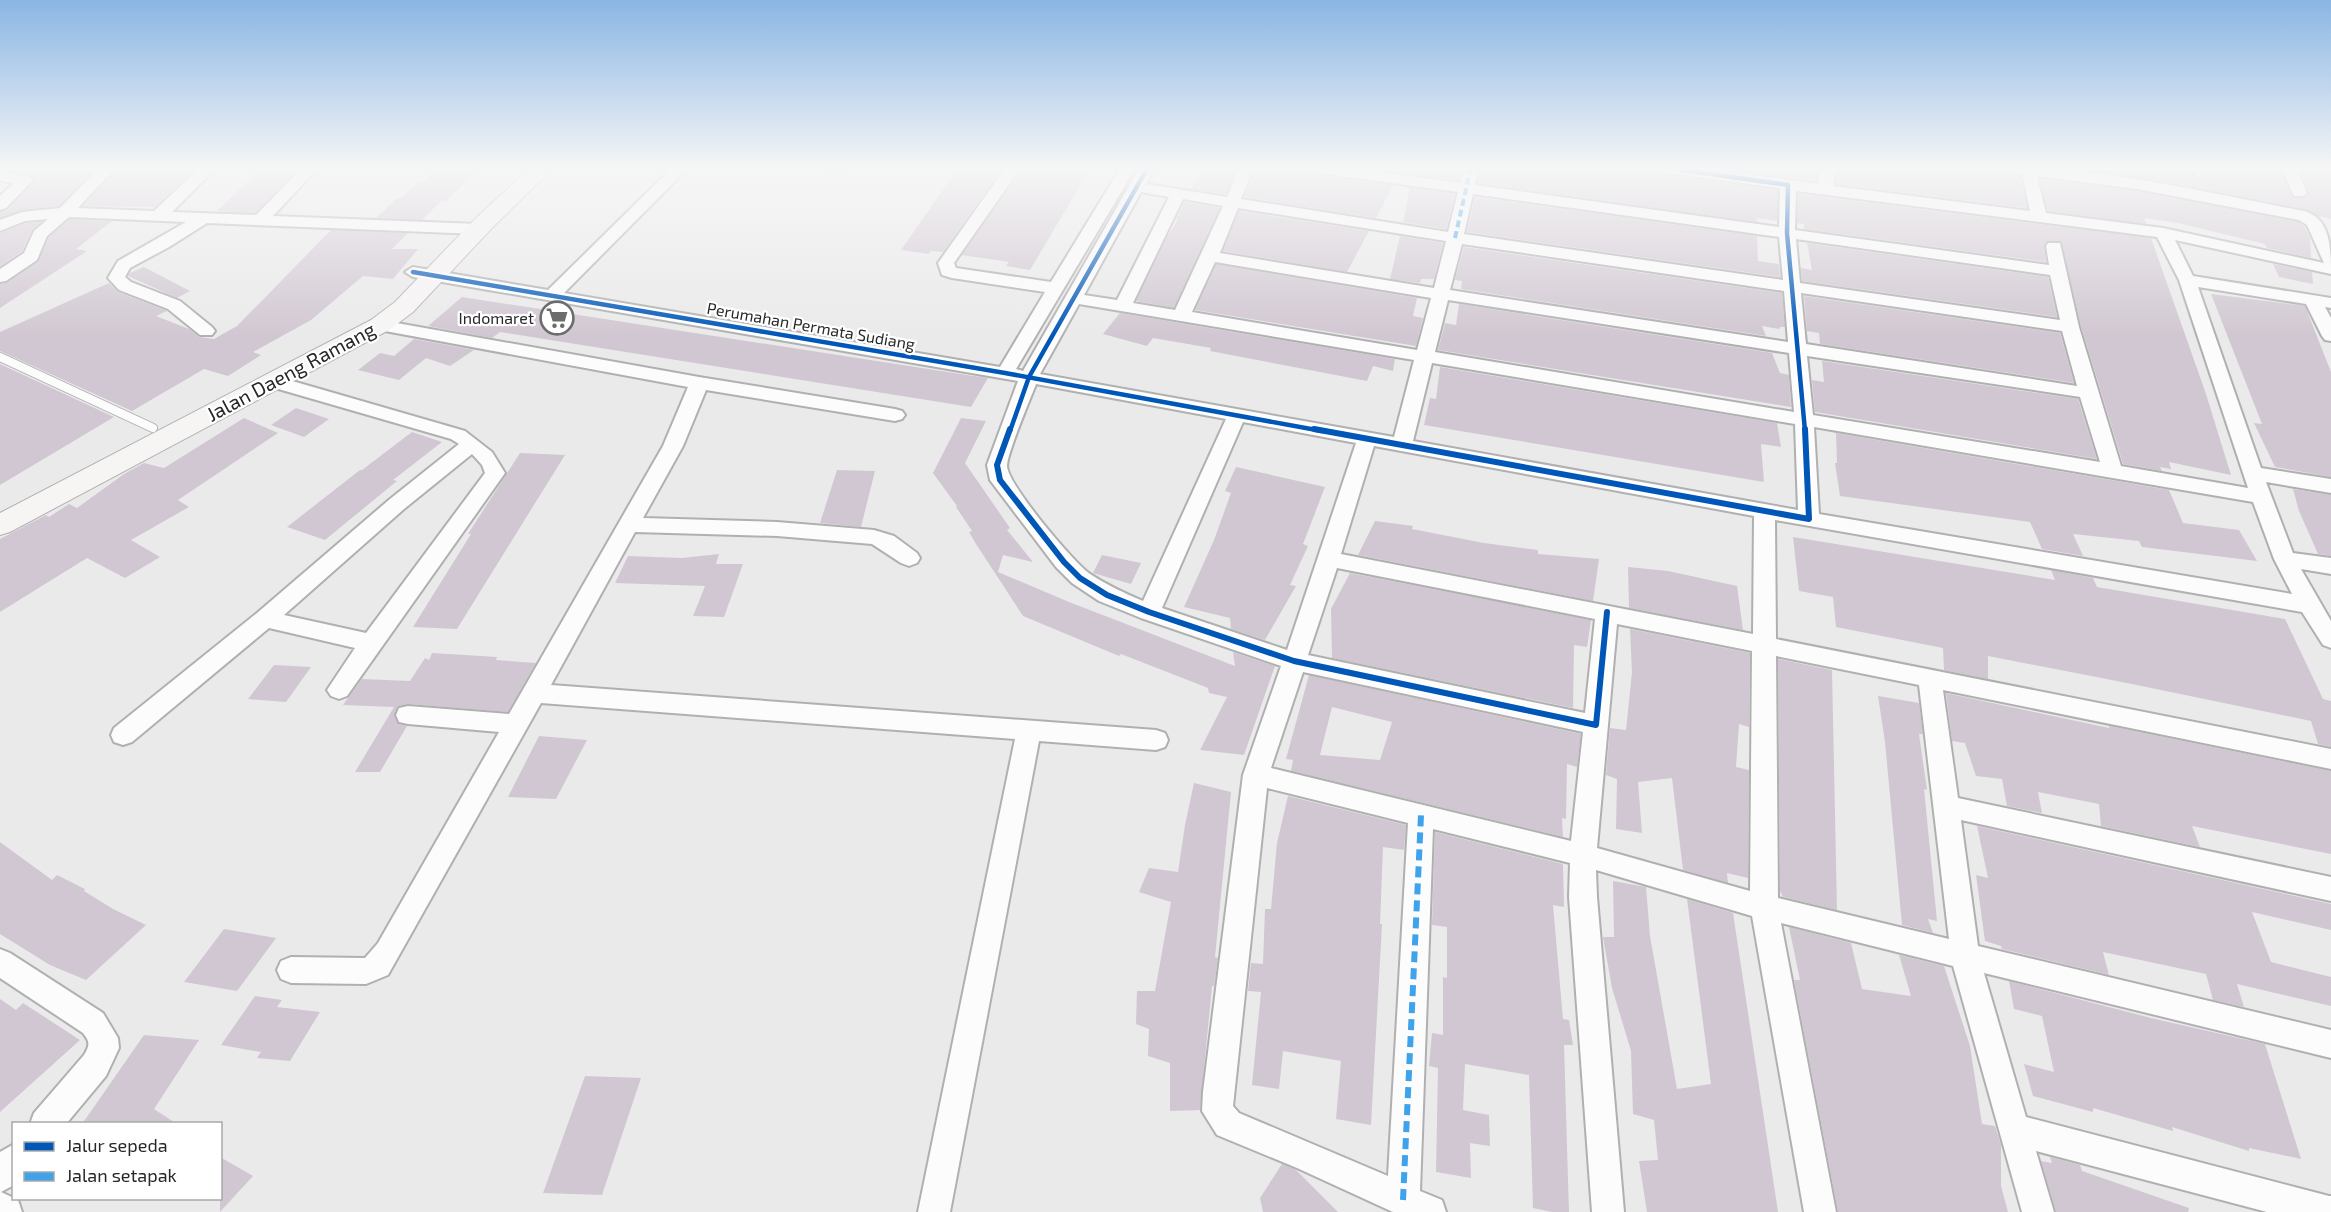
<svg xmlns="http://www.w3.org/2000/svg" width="2331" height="1212" font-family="'Exo 2',sans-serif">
<rect width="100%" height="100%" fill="#eaeaeb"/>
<!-- building -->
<path fill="#d1c7d2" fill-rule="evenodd" d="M 0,167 L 97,167 L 59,206 L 22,210 L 0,218 L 0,212 L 8,210 L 35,180 L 30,175 Z
M 118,167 L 165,167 L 158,173 L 191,173 L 155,207 L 83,206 Z
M 263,167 L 300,167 L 255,213 L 217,211 Z
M 1032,167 L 1091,167 L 1030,270 L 1006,266 L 1009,262 L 962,255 L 1018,175 L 1026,175 Z
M 1205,167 L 1236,169 L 1226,194 L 1191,189 Z
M 1258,167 L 1303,170 L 1310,174 L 1393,186 L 1376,218 L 1244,197 Z
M 1415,167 L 1461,167 L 1458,180 L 1413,174 Z
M 1480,167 L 1652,167 L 1661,174 L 1778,190 L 1777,221 L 1757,218 L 1757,222 L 1478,183 Z
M 1713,167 L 1818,167 L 1816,181 Z
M 1837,167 L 1997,167 L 2001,172 L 2020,176 L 2027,208 L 1835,184 Z
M 2055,167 L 2188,167 L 2192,175 L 2198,178 L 2208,173 L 2208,167 L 2279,167 L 2294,198 L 2304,198 L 2309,193 L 2299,167 L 2331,167 L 2331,219 L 2318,216 L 2304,209 L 2191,187 L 2114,174 Z
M 437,168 L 477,170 L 446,201 L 442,200 L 422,220 L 376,218 L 397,198 L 401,198 L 418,183 L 422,183 Z
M 958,168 L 999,172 L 943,252 L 931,251 L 929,254 L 901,250 Z
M 2040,179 L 2137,191 L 2298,222 L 2305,227 L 2310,238 L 2311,258 L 2267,248 L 2265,244 L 2178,223 L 2144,218 L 2146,224 L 2048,211 Z
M 1410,188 L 1455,194 L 1446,229 L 1403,222 Z
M 1798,194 L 2151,238 L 2206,394 L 2231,475 L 2169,462 L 2171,469 L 2160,467 L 2162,471 L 2123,464 L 2081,326 L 2061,241 L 2046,242 L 2044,246 L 2046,262 L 1804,229 L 1804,224 L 1797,223 Z
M 1475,197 L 1757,236 L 1758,261 L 1779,264 L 1780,277 L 1467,232 Z
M 1184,202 L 1220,208 L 1174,308 L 1136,301 L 1167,237 L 1178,220 L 1176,220 Z
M 1239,211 L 1369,231 L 1347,272 L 1223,251 Z
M 70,219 L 112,221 L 76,249 L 87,251 L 0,308 L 0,284 L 7,283 L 38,262 L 49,237 Z
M 41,222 L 32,230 L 22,251 L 0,266 L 0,233 L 26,223 Z
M 331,230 L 408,233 L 392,249 L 418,249 L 393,279 L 363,276 L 311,320 L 253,352 L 261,355 L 228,376 L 204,369 L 132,411 L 0,351 L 0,332 L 109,283 L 118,292 L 167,311 L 156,316 L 189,329 L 199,337 L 214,339 L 237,326 Z
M 1400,236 L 1443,243 L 1434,279 L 1421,279 L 1420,283 L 1390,279 Z
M 1807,243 L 2048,277 L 2057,317 L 1802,281 L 1801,268 L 1812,270 Z
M 1464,247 L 1782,293 L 1785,327 L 1780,327 L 1779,329 L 1762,326 L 1766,336 L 1461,289 L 1462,281 L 1455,280 Z
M 1216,264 L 1417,298 L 1413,316 L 1423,318 L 1416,346 L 1195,310 Z
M 2273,264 L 2312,272 L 2313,284 L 2279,277 Z
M 144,267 L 190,291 L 177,298 L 128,276 L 130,273 Z
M 2211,294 L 2305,306 L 2331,372 L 2331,477 L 2275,467 L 2254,423 L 2262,424 Z
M 1804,296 L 2060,333 L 2074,383 L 1820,344 L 1819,333 L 1807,331 Z
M 462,297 L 967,375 L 988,378 L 971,407 L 500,332 L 492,338 L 428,326 Z
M 1459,304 L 1772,353 L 1780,373 L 1789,375 L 1791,407 L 1438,350 L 1445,323 L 1456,325 Z
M 1120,313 L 1395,359 L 1393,371 L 1373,366 L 1367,381 L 1210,351 L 1211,348 L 1153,338 L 1147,346 L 1103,334 Z
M 414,339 L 474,350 L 450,366 L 426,358 L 399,380 L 358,370 L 380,353 L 394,356 Z
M 1822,361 L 2078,399 L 2097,459 L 1815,412 L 1812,380 L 1824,382 Z
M 0,364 L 114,417 L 0,485 Z
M 1440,367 L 1777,423 L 1781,447 L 1761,444 L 1764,482 L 1424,425 L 1430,398 L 1436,399 Z
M 296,408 L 329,419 L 304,437 L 271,425 Z
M 244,418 L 278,433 L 178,500 L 189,507 L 131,540 L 160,557 L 125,578 L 87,558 L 0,612 L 0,539 L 46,515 L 49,517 L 69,504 L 77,508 L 124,474 L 144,463 L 164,468 Z
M 961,418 L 986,421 L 965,463 L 1010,528 L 1007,530 L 1033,562 L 1003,555 L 998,572 L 1069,602 L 1235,666 L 1233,652 L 1275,666 L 1244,755 L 1200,750 L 1227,697 L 1209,693 L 1208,688 L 1121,654 L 1119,656 L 1023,616 L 976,544 L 969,532 L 972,531 L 956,507 L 957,506 L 933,473 Z
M 412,432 L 442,442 L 393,480 L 397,481 L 325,540 L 287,527 L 360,470 L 362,470 Z
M 1836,433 L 2169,490 L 2183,523 L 2239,530 L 2257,561 L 2142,547 L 2139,541 L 2073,534 L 2083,556 L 2042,549 L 2030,522 L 1840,496 L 1835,463 L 1837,463 Z
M 520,453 L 565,455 L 457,629 L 413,627 L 471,534 L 468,534 Z
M 1236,467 L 1325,487 L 1303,544 L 1308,546 L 1290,585 L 1296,586 L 1265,640 L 1231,629 L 1230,618 L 1184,607 L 1214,540 L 1231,493 L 1225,491 Z
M 837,470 L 875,471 L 861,527 L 820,523 Z
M 2293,489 L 2331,495 L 2331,556 L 2318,554 L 2299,511 Z
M 1375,521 L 1413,526 L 1412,529 L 1484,543 L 1538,550 L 1538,554 L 1599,559 L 1593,601 L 1358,555 Z
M 1793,537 L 2055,580 L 2051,570 L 2093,578 L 2097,587 L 2285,619 L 2323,699 L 2331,701 L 2331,747 L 2318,744 L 2311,721 L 2127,683 L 1988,656 L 1988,679 L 1944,670 L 1943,648 L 1836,627 L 1833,597 L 1799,591 Z
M 719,554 L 716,564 L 743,564 L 724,617 L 693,616 L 705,586 L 615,583 L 628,556 L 682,558 Z
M 1102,555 L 1141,563 L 1131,584 L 1093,573 Z
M 1628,567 L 1668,571 L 1737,586 L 1743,630 L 1629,608 Z
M 1350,573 L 1591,620 L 1587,647 L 1574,645 L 1573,708 L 1332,658 L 1331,609 Z
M 1630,629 L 1750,653 L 1749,727 L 1739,724 L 1736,767 L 1749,770 L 1748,878 L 1727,873 L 1728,883 L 1683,870 L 1672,778 L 1638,782 L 1642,833 L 1616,829 L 1617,779 L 1606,775 L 1610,728 L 1626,730 L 1632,672 Z
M 432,653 L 497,657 L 496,660 L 536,663 L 508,712 L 408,704 L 399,706 L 394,716 L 399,724 L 407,726 L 380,772 L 355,772 L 394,707 L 343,705 L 348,698 L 362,679 L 410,681 L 425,658 L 429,660 Z
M 1778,659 L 1832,670 L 1837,910 L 1783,897 L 1780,891 Z
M 274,665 L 311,667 L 286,702 L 248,699 Z
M 1309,675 L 1581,734 L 1577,767 L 1567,764 L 1566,819 L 1562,818 L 1563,837 L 1291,771 L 1293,760 L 1286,759 ZM 1332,707 L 1392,722 L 1380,760 L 1320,755 Z
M 1946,693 L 2109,728 L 2109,726 L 2331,771 L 2331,854 L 2192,826 L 2200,847 L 2101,826 L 2099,804 L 2038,792 L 2042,813 L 2007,806 L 2002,779 L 1976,776 L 1965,743 L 1952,741 Z
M 1878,696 L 1919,703 L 1923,734 L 1919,734 L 1927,790 L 1924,789 L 1937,921 L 1928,919 L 1933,933 L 1902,925 L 1885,742 Z
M 539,736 L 587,740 L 556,799 L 508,797 Z
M 1194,783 L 1231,792 L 1215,957 L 1218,958 L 1214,986 L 1212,986 L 1200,1110 L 1170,1111 L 1170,1063 L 1148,1056 L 1149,1029 L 1136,1024 L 1137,991 L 1155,991 L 1171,902 L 1139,892 L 1149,868 L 1178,872 L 1185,825 Z
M 1288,796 L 1406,825 L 1404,850 L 1383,847 L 1380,924 L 1382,924 L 1371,1125 L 1336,1119 L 1341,1061 L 1283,1051 L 1279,1089 L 1252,1085 L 1261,992 L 1248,991 L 1251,963 L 1263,964 L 1265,909 L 1271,909 L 1277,843 Z
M 1977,826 L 2331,904 L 2331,930 L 2252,912 L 2271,962 L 2331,977 L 2331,1006 L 2237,984 L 2244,1007 L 2213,1000 L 2206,974 L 2103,952 L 2109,975 L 2002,949 L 2001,946 L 1985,941 L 1976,875 L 1988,878 Z
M 1435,832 L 1563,864 L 1564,907 L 1553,905 L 1563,1019 L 1569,1020 L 1573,1045 L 1564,1045 L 1569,1212 L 1552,1212 L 1533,1208 L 1529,1075 L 1465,1064 L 1463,1110 L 1489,1115 L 1490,1146 L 1470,1143 L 1471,1178 L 1436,1172 L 1438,1068 L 1429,1066 L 1432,1033 L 1443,1035 L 1443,977 L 1447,978 L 1447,927 L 1432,925 Z
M 0,842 L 52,880 L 57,875 L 85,889 L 84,891 L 113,909 L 146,925 L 86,980 L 50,965 L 0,934 Z
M 1613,881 L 1646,887 L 1650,936 L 1677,1089 L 1711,1084 L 1687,899 L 1733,913 L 1778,1212 L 1647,1212 L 1639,1161 L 1658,1160 L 1654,1120 L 1633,1114 L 1631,1051 L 1612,988 L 1603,937 L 1614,937 Z
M 1789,927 L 1851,943 L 1862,989 L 1911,996 L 1899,955 L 1944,966 L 1970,1046 L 1982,1124 L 1995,1126 L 2001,1145 L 2001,1186 L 2008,1212 L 1838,1212 L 1794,980 L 1800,980 Z
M 224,929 L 276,938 L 237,991 L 184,982 Z
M 2009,981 L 2151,1018 L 2265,1044 L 2301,1159 L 2249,1148 L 2249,1151 L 2172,1127 L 2173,1131 L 2093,1108 L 2093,1112 L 2033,1096 L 2024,1064 L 2054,1072 L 2042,1016 L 2014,1009 Z
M 255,996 L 282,1000 L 277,1007 L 320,1012 L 290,1061 L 257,1058 L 261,1052 L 221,1045 Z
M 0,999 L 16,1010 L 23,1003 L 80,1040 L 0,1112 Z
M 144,1035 L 199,1040 L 154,1109 L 177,1124 L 82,1124 Z
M 585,1076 L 641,1078 L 602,1195 L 543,1193 Z
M 220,1157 L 253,1176 L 220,1212 Z
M 2050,1157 L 2080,1165 L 2082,1171 L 2189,1208 L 2188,1212 L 2056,1212 L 2041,1161 L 2052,1163 Z
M 1282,1164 L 1295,1169 L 1338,1212 L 1263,1212 L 1260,1198 Z"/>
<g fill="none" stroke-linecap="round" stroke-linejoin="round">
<defs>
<path id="service" d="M 0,357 L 153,428"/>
<path id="minor" d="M 100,167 L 116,167 L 78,208 L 154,211 L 201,167 L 217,167 L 172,212 L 256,215 L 303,167 L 319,167 L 273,216 L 478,224 L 486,229 L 478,234 L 207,223 L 169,247 L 130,268 L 125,277 L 131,282 L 180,301 L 212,327 L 215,331 L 212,335 L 200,335 L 168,309 L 119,290 L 108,278 L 118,261 L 186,222 L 69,217 L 47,236 L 37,260 L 6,281 L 0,282 L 0,269 L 24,253 L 34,231 L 48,219 L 25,221 L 0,231 L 0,220 L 22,212 L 60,208 Z
M 673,167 L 689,167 L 564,293 L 1000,367 L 1045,292 L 952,278 L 942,275 L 938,263 L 1006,167 L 1021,167 L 954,263 L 956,268 L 1051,282 L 1121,167 L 1136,167 L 1016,369 L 1023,371 L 1140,167 L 1155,167 L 1146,184 L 1227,197 L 1239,167 L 1254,167 L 1241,199 L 1448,232 L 1458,192 L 1310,172 L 1303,167 L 1344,167 L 1460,183 L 1463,167 L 1478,167 L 1475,185 L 1779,227 L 1780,188 L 1661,172 L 1654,167 L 1695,167 L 1818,184 L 1820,167 L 1835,167 L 1833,186 L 2030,211 L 2022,174 L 2001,170 L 1999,167 C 2102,167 2203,192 2304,211 C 2331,218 2331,250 2331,274 L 2175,240 L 2193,276 L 2331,298 L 2331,308 L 2325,307 L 2331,318 L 2331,341 L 2325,340 L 2322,336 L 2306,304 L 2198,287 L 2261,468 L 2331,479 L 2331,493 L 2266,482 L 2293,553 L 2331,558 L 2331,574 L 2301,569 L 2331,621 L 2331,648 L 2323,645 L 2302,612 L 1775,520 L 1776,639 L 2331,749 L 2331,769 L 1943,690 L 1958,798 L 2331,877 L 2331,901 L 1961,820 L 1978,946 L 2331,1030 L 2331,1058 L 1984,973 L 2026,1117 L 2329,1196 L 2331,1196 L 2331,1212 L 2267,1212 L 2036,1151 L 2054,1212 L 2022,1212 L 1953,966 L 1781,923 L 1836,1212 L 1804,1212 L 1752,916 L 1596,870 L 1597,897 L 1624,1212 L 1592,1212 L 1569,897 L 1570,863 L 1433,829 L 1420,1191 L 1442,1200 L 1446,1212 L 1393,1212 L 1297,1168 L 1217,1135 L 1202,1111 L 1203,1092 L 1243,775 L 1281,666 L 1141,618 L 1099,601 L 1072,583 L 1056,567 L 990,480 L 987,465 L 1018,381 L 413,277 L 405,272 L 413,267 L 548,290 ZM 2037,176 L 2137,189 L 2299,220 L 2307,225 L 2324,263 L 2163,228 L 2046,213 ZM 1796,191 L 2157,237 L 2179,280 L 2248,488 L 2121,466 L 2079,327 L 2060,243 L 2048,243 L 2046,246 L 2049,265 L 1795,230 ZM 1141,192 L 1169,197 L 1117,300 L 1084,295 ZM 1473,194 L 1779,237 L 1783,280 L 1464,234 ZM 1183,199 L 1223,206 L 1175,310 L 1133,303 ZM 1238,208 L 1446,241 L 1434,288 L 1220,253 ZM 1796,239 L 2050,275 L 2060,320 L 1800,283 ZM 1462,244 L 1784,291 L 1788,342 L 1450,290 ZM 1215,262 L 1431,298 L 1417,350 L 1192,312 ZM 1801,293 L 2062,331 L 2077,386 L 1806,344 ZM 1448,300 L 1789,353 L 1794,412 L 1435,352 ZM 1079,304 L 1414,360 L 1394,437 L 1040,374 ZM 1807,356 L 2080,397 L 2100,462 L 1813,415 ZM 1432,363 L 1795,424 L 1798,510 L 1413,441 ZM 1036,384 L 1226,419 L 1143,601 C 1124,593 1107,585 1090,574 C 1073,562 1008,485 1007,466 C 1007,453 1030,400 1036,384 ZM 1243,422 L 1356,443 L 1287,650 L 1162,608 ZM 1814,427 L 2253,502 L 2274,559 L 2292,594 L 1819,514 ZM 1374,446 L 1754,516 L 1753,634 L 1341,554 ZM 1337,568 L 1595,619 L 1585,713 L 1308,655 ZM 1617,624 L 1752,651 L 1750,891 L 1597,848 ZM 1776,656 L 1919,685 L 1949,939 L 1778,898 ZM 1303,672 L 1583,732 L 1571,841 L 1271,768 ZM 1267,788 L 1408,823 L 1388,1176 L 1239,1113 L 1233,1106 Z
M 825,167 L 847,167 L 840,172 L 827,170 Z
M 2190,167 L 2205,167 L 2207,171 L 2199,176 L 2194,174 Z
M 2281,167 L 2296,167 L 2307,193 L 2304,196 L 2294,196 Z
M 0,171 L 30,177 L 33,180 L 6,208 L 0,210 L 0,196 L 14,183 L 0,181 Z
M 380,320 L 699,377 L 895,409 L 902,411 L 905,415 L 902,419 L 895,421 L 706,390 L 683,446 L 643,518 L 777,522 L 874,530 L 894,536 L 917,553 L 920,558 L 917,563 L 909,566 L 901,563 L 872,544 L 777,536 L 635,532 L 551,685 L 1156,730 L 1165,733 L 1168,740 L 1165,747 L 1156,750 L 1039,741 L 950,1212 L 918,1212 L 1015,739 L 541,703 L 388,975 L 366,984 L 291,983 L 281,979 L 277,970 L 281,961 L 291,957 L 365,958 L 378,943 L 499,732 L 408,724 L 399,722 L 396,715 L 399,708 L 408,706 L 509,714 L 663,446 L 688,387 L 374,329 L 371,325 L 374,321 Z
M 275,376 L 465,431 L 492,452 L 505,473 L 347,696 L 339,699 L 331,696 L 327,690 L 355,648 L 269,628 L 132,742 L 123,745 L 114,742 L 111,735 L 114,728 L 257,613 L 390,499 L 459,444 L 451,439 L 268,386 L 266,382 L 268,378 ZM 472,454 L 482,465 L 485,473 L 366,633 L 284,615 L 404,509 Z
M 0,949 L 10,953 L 103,1013 L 118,1038 L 119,1048 L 106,1076 L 66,1124 L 30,1124 L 34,1113 L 84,1055 C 90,1045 90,1042 83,1033 L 0,978 Z
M 14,1144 L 14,1185 L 1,1192 L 18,1200 L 22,1212 L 0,1212 L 0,1152 Z"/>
<path id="secondary" d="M 531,167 L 554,167 L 492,228 L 413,312 L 389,330 L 10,532 L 0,535 L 0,513 L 371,320 L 395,302 L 476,218 Z"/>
</defs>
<!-- service casing -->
<use href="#service" stroke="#b0b0b1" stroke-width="10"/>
<!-- minor casing -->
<use href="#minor" stroke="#b0b0b1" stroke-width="4"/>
<!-- secondary casing -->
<use href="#secondary" stroke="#b0b0b1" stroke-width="2"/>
<!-- service -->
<use href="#service" stroke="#fcfcfc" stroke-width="8"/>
<!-- minor -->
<use href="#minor" fill="#fcfcfc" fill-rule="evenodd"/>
<!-- secondary -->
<use href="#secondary" fill="#f7f4f4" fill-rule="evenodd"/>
<!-- quiet-far1 -->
<path stroke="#3ea3eb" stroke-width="4" stroke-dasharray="7 4" stroke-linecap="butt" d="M 1455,238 L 1471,167"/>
<!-- quiet -->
<path stroke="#3ea3eb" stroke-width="6" stroke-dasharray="11 6" stroke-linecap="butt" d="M 1403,1200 L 1421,815"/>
<defs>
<path id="cycleway-far1" d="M 1661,167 L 1788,185 L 1787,233 L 1805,431
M 413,272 L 1005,373 L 1322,431
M 1010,431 L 1029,377 L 1148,167"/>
<path id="cycleway" d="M 1010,429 L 997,465 L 1000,480 L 1064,562 L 1080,578 L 1107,595 L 1149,612 L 1294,661 L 1596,725 L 1607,612
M 1314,429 L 1809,519 L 1805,429"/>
</defs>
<!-- cycleway-far1 casing -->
<use href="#cycleway-far1" stroke="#fff" stroke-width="8"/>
<!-- cycleway casing -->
<use href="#cycleway" stroke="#fff" stroke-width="10"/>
<!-- cycleway-far1 -->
<use href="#cycleway-far1" stroke="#0057b8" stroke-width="4.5"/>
<!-- cycleway -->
<use href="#cycleway" stroke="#0057b8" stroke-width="6"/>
</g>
<!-- sky -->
<linearGradient id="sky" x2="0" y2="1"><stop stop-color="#8ab6e4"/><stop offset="0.5" stop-color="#f6f6f6"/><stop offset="1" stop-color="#f6f6f6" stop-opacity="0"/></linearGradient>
<rect width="2331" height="337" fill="url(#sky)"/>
<!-- icons -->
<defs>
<symbol id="supermarket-ring" viewBox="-11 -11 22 22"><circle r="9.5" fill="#fff" stroke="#6b6c6c" stroke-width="1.5"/><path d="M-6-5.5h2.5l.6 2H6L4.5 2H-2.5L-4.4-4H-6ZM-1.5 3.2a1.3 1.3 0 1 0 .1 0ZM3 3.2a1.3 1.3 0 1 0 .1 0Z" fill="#6b6c6c"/></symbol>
</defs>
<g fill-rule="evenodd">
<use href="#supermarket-ring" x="538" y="299" width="38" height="38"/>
</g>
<g text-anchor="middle" stroke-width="4.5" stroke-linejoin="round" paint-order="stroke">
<!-- far-poi labels -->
<g font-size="16" fill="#272828" stroke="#fff" text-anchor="end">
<text x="534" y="324">Indomaret</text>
</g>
<!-- far-street labels -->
<g font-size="16" fill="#272828" stroke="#fff">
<text transform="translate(811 326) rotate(10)" y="6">Perumahan Permata Sudiang</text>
</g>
<!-- street labels -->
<g font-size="20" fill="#272828" stroke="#fff">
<text transform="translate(291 372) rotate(-28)" y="7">Jalan Daeng Ramang</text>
</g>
</g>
<!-- legend -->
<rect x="12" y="1122" width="210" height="78" fill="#ffffff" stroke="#a9a9a9" stroke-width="1.5"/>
<rect x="24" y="1142" width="30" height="9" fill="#0057b8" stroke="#a9a9a9" stroke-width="1.5"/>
<text x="66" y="1152" font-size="18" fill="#272828">Jalur sepeda</text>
<rect x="24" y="1172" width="30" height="9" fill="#3ea3eb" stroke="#a9a9a9" stroke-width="1.5"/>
<text x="66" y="1182" font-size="18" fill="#272828">Jalan setapak</text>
</svg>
